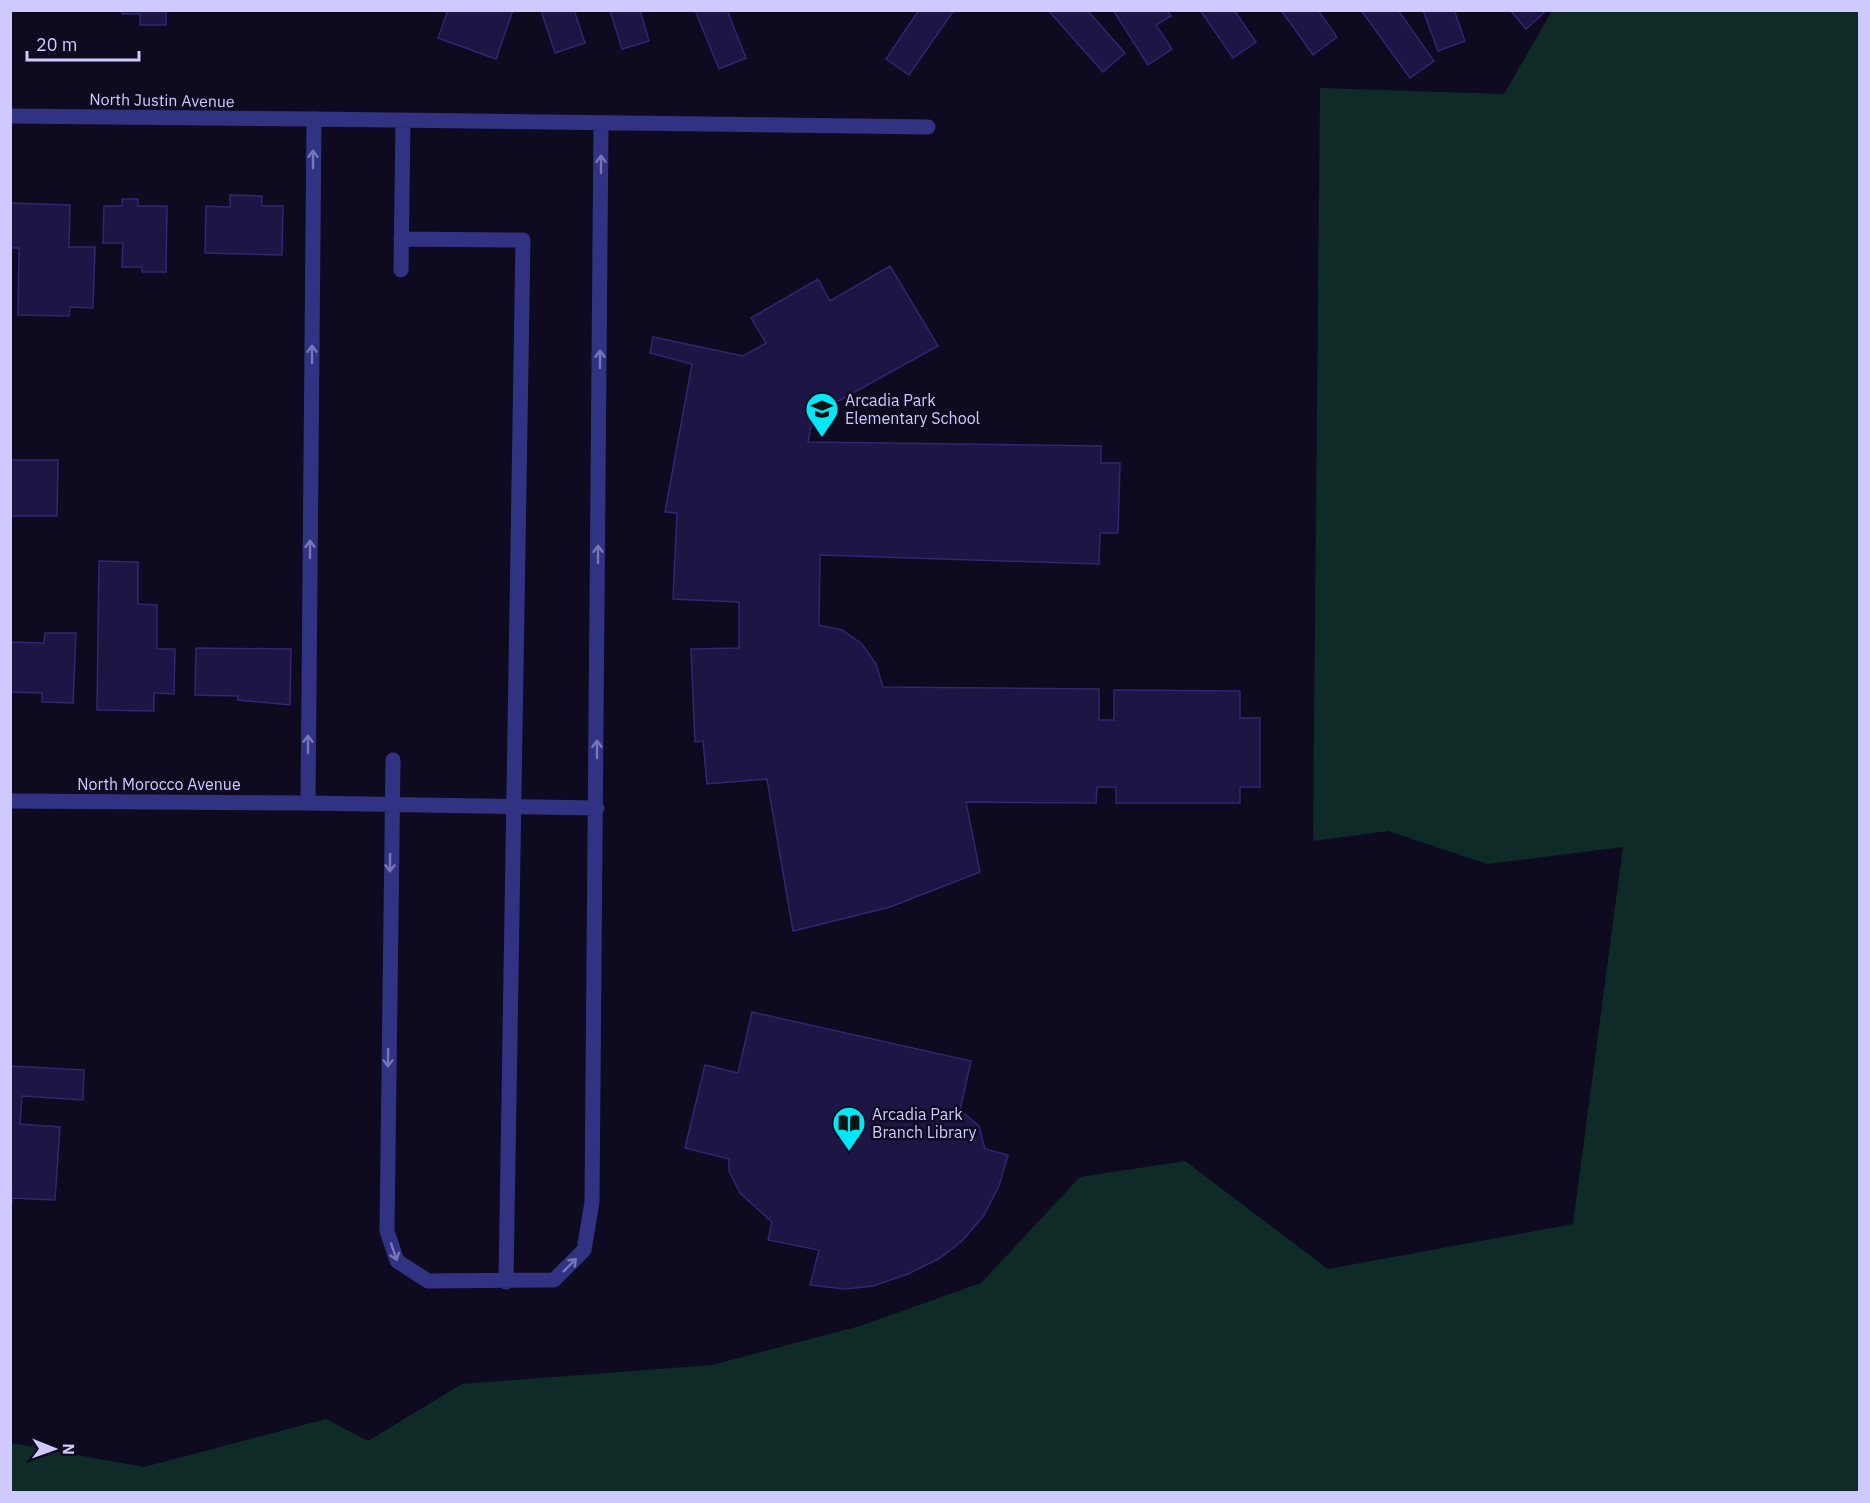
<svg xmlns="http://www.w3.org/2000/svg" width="1870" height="1503" font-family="'IBM Plex Sans',sans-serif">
<rect width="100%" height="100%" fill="#0e0b20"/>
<!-- green -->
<path fill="#0e2b28" d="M 1552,11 L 1859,11 L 1859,1492 L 11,1492 L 11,1443 L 144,1467 L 326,1419 L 368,1441 L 462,1384 L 712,1365 L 860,1326 L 981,1283 L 1080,1177 L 1185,1161 L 1328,1269 L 1573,1224 L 1623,847 L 1487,864 L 1388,831 L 1313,841 L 1320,88 L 1504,94 Z"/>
<!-- building -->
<path fill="#1d1543" stroke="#312670" stroke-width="1.5" d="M 122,10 L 166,10 L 166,25 L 140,25 L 140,14 L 122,14 Z
M 448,10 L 513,10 L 496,59 L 438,38 Z
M 541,10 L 574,10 L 585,43 L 555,53 Z
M 610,10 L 640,10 L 649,41 L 622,49 Z
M 695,10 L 727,10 L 746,58 L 719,69 Z
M 919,10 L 954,10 L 909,75 L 886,59 Z
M 1048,10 L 1087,10 L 1125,53 L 1103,72 Z
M 1113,10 L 1167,10 L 1171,16 L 1156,25 L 1172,49 L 1148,65 Z
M 1200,10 L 1234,10 L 1256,42 L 1233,58 Z
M 1281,10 L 1318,10 L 1337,37 L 1313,55 Z
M 1361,10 L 1398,10 L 1434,61 L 1410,78 Z
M 1423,10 L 1454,10 L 1465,41 L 1438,51 Z
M 1510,10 L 1547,10 L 1526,29 Z
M 230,195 L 262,196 L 262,206 L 283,206 L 282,255 L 205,253 L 206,206 L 230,207 Z
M 122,199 L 138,199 L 138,206 L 167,206 L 166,272 L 142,272 L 142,267 L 122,267 L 123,243 L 103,243 L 104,206 L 122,206 Z
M 10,203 L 70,205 L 69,247 L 95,247 L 93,308 L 70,307 L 69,316 L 18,315 L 19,248 L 10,248 Z
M 890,266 L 938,346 L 813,415 L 808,442 L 1101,446 L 1101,463 L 1120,463 L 1118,533 L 1100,533 L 1099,564 L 820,555 L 819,625 L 842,630 L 862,644 L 876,664 L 883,687 L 1099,689 L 1099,720 L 1114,720 L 1114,690 L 1240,691 L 1240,718 L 1260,718 L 1260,787 L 1240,787 L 1240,803 L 1116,803 L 1116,787 L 1097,787 L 1096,803 L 966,802 L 980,872 L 890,907 L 793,931 L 767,779 L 707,784 L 703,741 L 695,742 L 691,649 L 739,648 L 739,602 L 673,599 L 677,513 L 665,512 L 692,364 L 650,353 L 653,337 L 743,356 L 766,343 L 751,318 L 818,279 L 830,301 Z
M 10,460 L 58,460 L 57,516 L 10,516 Z
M 99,561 L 138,562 L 138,604 L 157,605 L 157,649 L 175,649 L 174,694 L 154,693 L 154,711 L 97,710 Z
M 45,633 L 76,633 L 73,703 L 42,702 L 42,693 L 10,692 L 10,642 L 44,643 Z
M 196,648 L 291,649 L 290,705 L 238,700 L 238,696 L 195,695 Z
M 752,1012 L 971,1061 L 960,1110 L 979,1126 L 985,1149 L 1008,1155 L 999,1186 L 984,1215 L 963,1240 L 940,1258 L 908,1274 L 873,1286 L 846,1289 L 810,1285 L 819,1250 L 768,1240 L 772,1222 L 740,1193 L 729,1171 L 729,1159 L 685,1148 L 705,1065 L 738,1073 Z
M 10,1066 L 84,1070 L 83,1100 L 22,1096 L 20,1124 L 60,1127 L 55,1200 L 12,1198 L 11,1210 Z"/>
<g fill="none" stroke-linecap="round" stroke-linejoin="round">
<!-- lane -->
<path stroke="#323283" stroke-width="15" d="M 401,239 L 523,240 L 506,1282
M 401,270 L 403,120
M 393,760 L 387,1231 L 397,1261 L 428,1281 L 554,1280 L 584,1250 L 592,1202 L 601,123
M 597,808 L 308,803 L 314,119 L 928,127"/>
<!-- street -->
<path stroke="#323283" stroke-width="15" d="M 10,116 L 314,119
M 10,801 L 308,803"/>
</g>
<!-- one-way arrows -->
<defs><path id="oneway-shaft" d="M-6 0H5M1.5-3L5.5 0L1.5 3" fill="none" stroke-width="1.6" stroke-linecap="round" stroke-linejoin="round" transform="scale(1.5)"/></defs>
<g stroke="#7876bb">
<use href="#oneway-shaft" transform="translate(313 159) rotate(-90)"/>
<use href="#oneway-shaft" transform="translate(601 164) rotate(-90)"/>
<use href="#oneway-shaft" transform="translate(312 354) rotate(-90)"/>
<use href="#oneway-shaft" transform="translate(600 359) rotate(-90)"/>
<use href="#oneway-shaft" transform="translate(310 549) rotate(-90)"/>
<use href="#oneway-shaft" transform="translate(598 554) rotate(-90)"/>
<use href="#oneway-shaft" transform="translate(308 744) rotate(-90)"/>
<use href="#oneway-shaft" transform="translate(597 749) rotate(-90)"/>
<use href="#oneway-shaft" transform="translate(390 863) rotate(91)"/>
<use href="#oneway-shaft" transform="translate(388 1058) rotate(91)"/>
<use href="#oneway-shaft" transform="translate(394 1252) rotate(71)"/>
<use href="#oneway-shaft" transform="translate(570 1265) rotate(-45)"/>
</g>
<!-- icons -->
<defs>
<symbol id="school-pin" viewBox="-11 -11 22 30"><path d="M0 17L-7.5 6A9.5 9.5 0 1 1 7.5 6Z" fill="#00e7f5" stroke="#0e0b20"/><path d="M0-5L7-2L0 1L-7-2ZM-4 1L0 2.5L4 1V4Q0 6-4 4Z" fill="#111"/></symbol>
<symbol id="library-pin" viewBox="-11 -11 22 30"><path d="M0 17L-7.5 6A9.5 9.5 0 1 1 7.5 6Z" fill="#00e7f5" stroke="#0e0b20"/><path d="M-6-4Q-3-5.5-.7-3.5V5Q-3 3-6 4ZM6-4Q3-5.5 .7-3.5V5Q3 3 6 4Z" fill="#111"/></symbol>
</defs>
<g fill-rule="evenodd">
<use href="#school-pin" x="803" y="390" width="38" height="52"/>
<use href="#library-pin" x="830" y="1104" width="38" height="52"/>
</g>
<g text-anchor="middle" stroke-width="5" stroke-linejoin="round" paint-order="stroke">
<!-- street labels -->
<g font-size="16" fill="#cecaff" stroke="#0e0b20">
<text transform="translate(162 100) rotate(1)" y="6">North Justin Avenue</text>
<text x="159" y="790">North Morocco Avenue</text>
</g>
<!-- poi labels -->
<g font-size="16" fill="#cecaff" stroke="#0e0b20" text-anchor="start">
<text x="845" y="406">Arcadia Park<tspan x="845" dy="18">Elementary School</tspan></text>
<text x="872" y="1120">Arcadia Park<tspan x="872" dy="18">Branch Library</tspan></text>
</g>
</g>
<!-- border -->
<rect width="1870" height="1503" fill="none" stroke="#cecaff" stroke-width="24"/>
<!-- north arrow -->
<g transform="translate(54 1449) rotate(91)" stroke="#0e0b20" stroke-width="4.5" paint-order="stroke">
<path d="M0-4.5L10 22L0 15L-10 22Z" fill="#cecaff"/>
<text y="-9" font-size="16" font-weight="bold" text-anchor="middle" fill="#cecaff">N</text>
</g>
<!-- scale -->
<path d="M27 51v9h112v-9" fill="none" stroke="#cecaff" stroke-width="3"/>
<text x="36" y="51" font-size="18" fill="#cecaff" stroke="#0e0b20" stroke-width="4.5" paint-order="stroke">20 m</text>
</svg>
